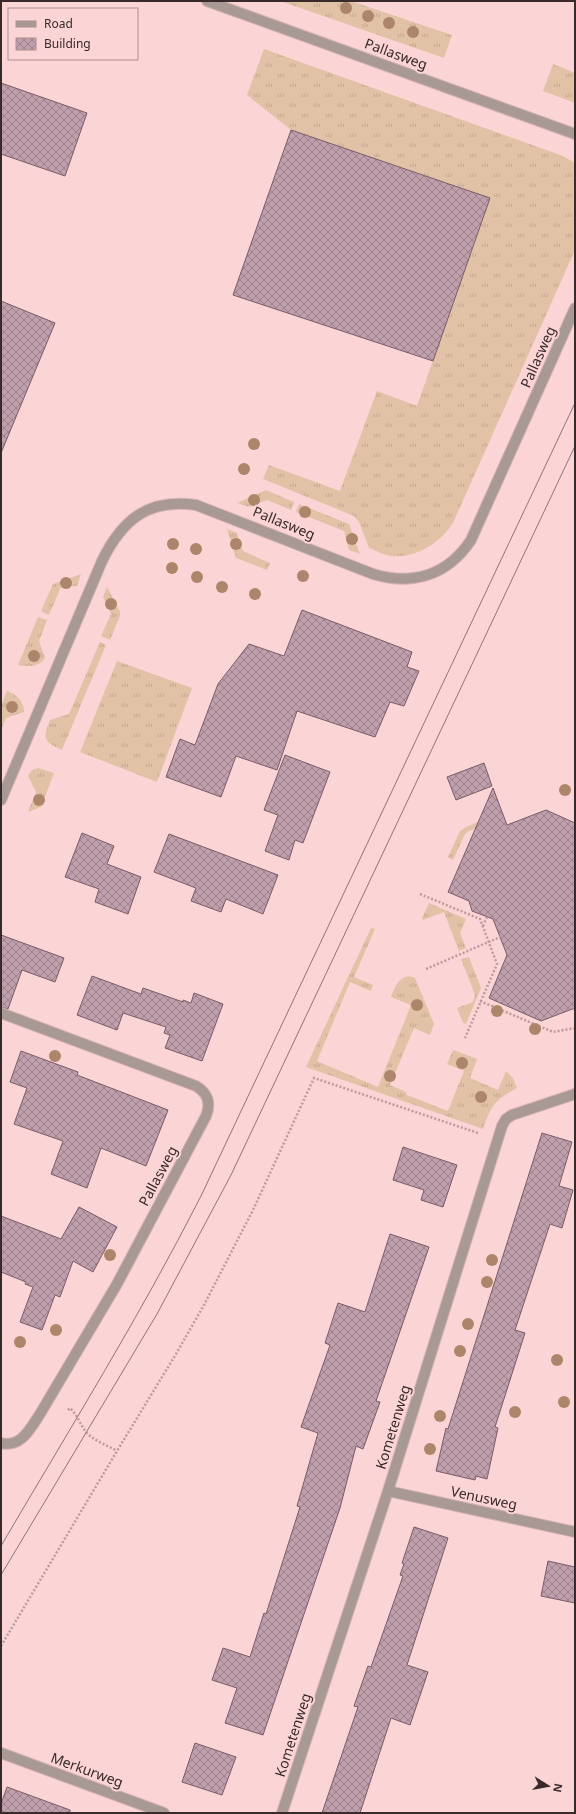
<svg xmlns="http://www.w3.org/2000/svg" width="576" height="1814" font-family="'Noto Sans',sans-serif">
<defs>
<pattern id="grass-tufts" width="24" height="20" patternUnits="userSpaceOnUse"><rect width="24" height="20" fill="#e1c2a6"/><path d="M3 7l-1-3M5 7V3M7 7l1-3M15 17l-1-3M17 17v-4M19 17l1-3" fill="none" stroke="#c2a78f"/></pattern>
<pattern id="building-cross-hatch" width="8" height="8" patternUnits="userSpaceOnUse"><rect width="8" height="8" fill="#c09fad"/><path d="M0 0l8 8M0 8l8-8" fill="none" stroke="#9d828d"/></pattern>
</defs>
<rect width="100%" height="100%" fill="#fbd4d5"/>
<!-- grass -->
<path fill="url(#grass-tufts)" d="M 280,1 L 351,1 L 452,35 L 444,58 Z
M 264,49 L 563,156 L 575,163 L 575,250 L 453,523 C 441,542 417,558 393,556 C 385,556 377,551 369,548 L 359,522 L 354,516 L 263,479 L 269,465 L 340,491 L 377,391 L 417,406 L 490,198 L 291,130 L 247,95 Z
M 553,64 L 575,73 L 575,103 L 543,91 Z
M 266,490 L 294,502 L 291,510 L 267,500 L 250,507 L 237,503 Z
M 299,504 L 349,524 L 360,554 L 349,550 L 344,531 L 296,512 Z
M 227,529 L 237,533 L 243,551 L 270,563 L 267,570 L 236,558 Z
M 81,574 L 77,586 L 61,587 L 49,615 L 41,611 L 53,584 Z
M 107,587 L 120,612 L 120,616 L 110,640 L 101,636 L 111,614 L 103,597 Z
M 38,617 L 47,620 L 39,641 L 45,658 C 40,667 27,667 18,665 Z
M 100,642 L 106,645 L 62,750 C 44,742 42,739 50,720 L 69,714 Z
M 117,661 L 192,688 L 157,782 L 80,752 Z
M 7,691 C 17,695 24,701 24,712 L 6,718 L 1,730 L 1,706 Z
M 38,768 L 54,773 L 41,807 L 28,812 L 36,792 L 28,776 L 32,770 Z
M 497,814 L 499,819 L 469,831 L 465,834 L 453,860 L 448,857 L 460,831 L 466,827 Z
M 429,903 L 466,919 L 460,933 L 466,948 L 459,951 L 444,912 L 423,920 L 422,918 Z
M 371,928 L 375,929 L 354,977 L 373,985 L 371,991 L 350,982 L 317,1061 L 378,1087 L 411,1005 L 391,997 C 395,986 401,972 415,978 L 434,1024 L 430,1035 L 414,1028 L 390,1085 L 406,1092 L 407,1095 L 448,1111 L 464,1071 L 447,1064 L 453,1050 L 477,1059 L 470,1078 L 498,1090 L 506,1071 L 513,1078 L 517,1088 C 494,1101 492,1104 483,1129 L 306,1067 Z
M 469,957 L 481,988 L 466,1024 L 463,1023 L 457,1008 L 473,1002 L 475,995 L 461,959 Z"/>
<!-- building -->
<path fill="url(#building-cross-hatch)" stroke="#795b67" d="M 1,83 L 87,113 L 65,176 L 1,154 Z
M 291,130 L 490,198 L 433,361 L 233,295 Z
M 1,301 L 55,323 L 1,453 Z
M 302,610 L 412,652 L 407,667 L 419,671 L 404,706 L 390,702 L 375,737 L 297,711 L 277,770 L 236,756 L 221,797 L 166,777 L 180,739 L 195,745 L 218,684 L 249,644 L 284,656 Z
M 285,755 L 330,772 L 303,843 L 295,840 L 289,860 L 265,851 L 278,815 L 264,810 Z
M 484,763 L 492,786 L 456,800 L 447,777 Z
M 493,788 L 507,825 L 546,810 L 575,823 L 575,1008 L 541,1021 L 489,998 L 507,955 L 493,919 L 472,911 L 469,901 L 448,892 Z
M 82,833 L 114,846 L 107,864 L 141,877 L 128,914 L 95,902 L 99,889 L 65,877 Z
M 169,834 L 278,875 L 263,914 L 226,899 L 221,912 L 191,901 L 196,888 L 154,872 Z
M 1,935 L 64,958 L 55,982 L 22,970 L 8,1009 L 1,1007 Z
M 92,976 L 141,994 L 143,988 L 183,1002 L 183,1000 L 191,1003 L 194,993 L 223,1004 L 202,1061 L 165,1048 L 170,1035 L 164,1033 L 166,1027 L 123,1013 L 117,1030 L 77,1015 Z
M 21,1051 L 78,1072 L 77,1075 L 168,1110 L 146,1166 L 101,1148 L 87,1188 L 51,1174 L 63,1141 L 14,1124 L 27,1088 L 10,1082 Z
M 542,1133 L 572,1142 L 559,1186 L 573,1190 L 562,1228 L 550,1224 L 515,1330 L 525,1333 L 495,1427 L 498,1428 L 487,1479 L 476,1476 L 475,1480 L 436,1471 L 446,1428 L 448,1429 Z
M 403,1147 L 457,1165 L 443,1207 L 421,1200 L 424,1190 L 393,1180 Z
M 79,1207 L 117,1227 L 93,1272 L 73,1261 L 60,1297 L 55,1295 L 42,1330 L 20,1322 L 33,1287 L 25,1284 L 26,1282 L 1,1272 L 1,1216 L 61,1239 Z
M 390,1234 L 429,1247 L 376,1401 L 380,1402 L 363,1449 L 356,1446 L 340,1508 L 263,1735 L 225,1723 L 237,1688 L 212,1680 L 223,1648 L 250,1657 L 264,1613 L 266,1614 L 300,1507 L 297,1506 L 318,1433 L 301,1427 L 330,1345 L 325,1343 L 338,1303 L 365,1312 Z
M 414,1527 L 448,1538 L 407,1665 L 428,1672 L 410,1725 L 391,1718 L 360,1813 L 322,1813 L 358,1707 L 354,1706 L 368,1666 L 371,1667 L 403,1576 L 400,1575 L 404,1564 L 402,1563 Z
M 548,1561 L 575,1567 L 575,1603 L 541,1596 Z
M 195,1743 L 236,1757 L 222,1795 L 182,1782 Z
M 7,1787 L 70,1810 L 70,1813 L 1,1813 L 1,1804 Z"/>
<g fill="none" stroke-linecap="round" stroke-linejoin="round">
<defs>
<path id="street" d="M 207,1 L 575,134
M 1,800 L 102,561 C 122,520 148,498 196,505 L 373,574 C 413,586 448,575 471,540 L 575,308
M 1,1013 L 196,1086 C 208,1093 211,1104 206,1116 L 117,1284 L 40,1414 C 30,1429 21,1448 1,1443
M 388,1491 L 575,1532
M 1,1753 L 164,1813
M 282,1813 L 388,1491 L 502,1126 L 506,1119 L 512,1115 L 575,1094"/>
</defs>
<!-- street casing -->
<use href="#street" stroke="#d4b2b3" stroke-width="12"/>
<!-- path -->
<path stroke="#bb9c9d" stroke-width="2.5" stroke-dasharray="2 2" stroke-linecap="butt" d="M 420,894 L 480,919 L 497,964 L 465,1038
M 483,926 L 487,917
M 426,969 L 500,937
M 480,1001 L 553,1032 L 575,1028
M 574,1008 L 575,1011
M 68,1410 L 70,1408 C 78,1416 80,1424 86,1432 C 94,1441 107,1445 117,1451
M 1,1646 L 117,1451 L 176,1354 L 204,1305 L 253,1210 L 314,1078 L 478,1133"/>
<!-- street -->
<use href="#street" stroke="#a99994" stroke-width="10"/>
<!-- tram -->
<path stroke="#8f7576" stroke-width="1" d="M 1,1546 C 69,1430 140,1316 201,1196 L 575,403
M 1,1575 L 157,1314 L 231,1175 L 575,446"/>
</g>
<!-- trees -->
<g fill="#ad856b">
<circle cx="346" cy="8" r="6"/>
<circle cx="368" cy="16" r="6"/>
<circle cx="389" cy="23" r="6"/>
<circle cx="413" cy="32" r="6"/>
<circle cx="254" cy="444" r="6"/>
<circle cx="244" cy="469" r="6"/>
<circle cx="254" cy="500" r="6"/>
<circle cx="305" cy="512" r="6"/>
<circle cx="352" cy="539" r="6"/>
<circle cx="173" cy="544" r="6"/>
<circle cx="236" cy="544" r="6"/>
<circle cx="196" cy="549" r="6"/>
<circle cx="172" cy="568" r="6"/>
<circle cx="303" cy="576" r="6"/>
<circle cx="197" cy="577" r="6"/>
<circle cx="66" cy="583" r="6"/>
<circle cx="222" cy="587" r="6"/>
<circle cx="255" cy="594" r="6"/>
<circle cx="111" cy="604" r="6"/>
<circle cx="34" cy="656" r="6"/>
<circle cx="12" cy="707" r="6"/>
<circle cx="565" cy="790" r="6"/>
<circle cx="39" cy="800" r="6"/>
<circle cx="417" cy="1005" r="6"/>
<circle cx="497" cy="1011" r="6"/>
<circle cx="535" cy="1029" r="6"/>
<circle cx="55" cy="1056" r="6"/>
<circle cx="462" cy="1063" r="6"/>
<circle cx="390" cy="1076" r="6"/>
<circle cx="481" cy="1097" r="6"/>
<circle cx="110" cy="1255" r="6"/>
<circle cx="492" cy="1260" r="6"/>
<circle cx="487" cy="1282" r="6"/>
<circle cx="468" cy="1324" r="6"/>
<circle cx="56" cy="1330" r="6"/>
<circle cx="20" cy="1342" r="6"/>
<circle cx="460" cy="1351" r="6"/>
<circle cx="557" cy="1360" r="6"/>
<circle cx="564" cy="1402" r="6"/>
<circle cx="515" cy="1412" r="6"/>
<circle cx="440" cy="1416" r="6"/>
<circle cx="430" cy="1449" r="6"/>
</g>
<g text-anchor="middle" stroke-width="4" stroke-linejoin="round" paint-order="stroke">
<!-- street labels -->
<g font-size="14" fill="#38292a" stroke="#fbd4d5">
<text transform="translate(396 54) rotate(20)" y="5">Pallasweg</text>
<text transform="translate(538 357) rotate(-66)" y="5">Pallasweg</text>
<text transform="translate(284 523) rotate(22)" y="5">Pallasweg</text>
<text transform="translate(158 1176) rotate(-62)" y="5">Pallasweg</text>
<text transform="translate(393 1427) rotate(-73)" y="5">Kometenweg</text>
<text transform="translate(484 1498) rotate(12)" y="5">Venusweg</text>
<text transform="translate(293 1735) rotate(-72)" y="5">Kometenweg</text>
<text transform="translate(87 1770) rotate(20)" y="5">Merkurweg</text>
</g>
</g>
<!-- border -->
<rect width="576" height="1814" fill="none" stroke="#38292a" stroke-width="4"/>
<!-- legend -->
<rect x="8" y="8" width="130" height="52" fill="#fbd4d5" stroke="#ad9091"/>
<rect x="16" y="21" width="20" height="6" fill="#a99994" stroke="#ad9091"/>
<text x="44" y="28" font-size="12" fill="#38292a">Road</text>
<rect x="16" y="38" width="20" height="12" fill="url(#building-cross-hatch)" stroke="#ad9091"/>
<text x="44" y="48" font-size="12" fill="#38292a">Building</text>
<!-- north arrow -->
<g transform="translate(548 1786) rotate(101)" stroke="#fbd4d5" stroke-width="3" paint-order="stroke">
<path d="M0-3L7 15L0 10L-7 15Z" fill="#38292a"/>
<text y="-6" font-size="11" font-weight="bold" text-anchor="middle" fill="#38292a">N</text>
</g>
</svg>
